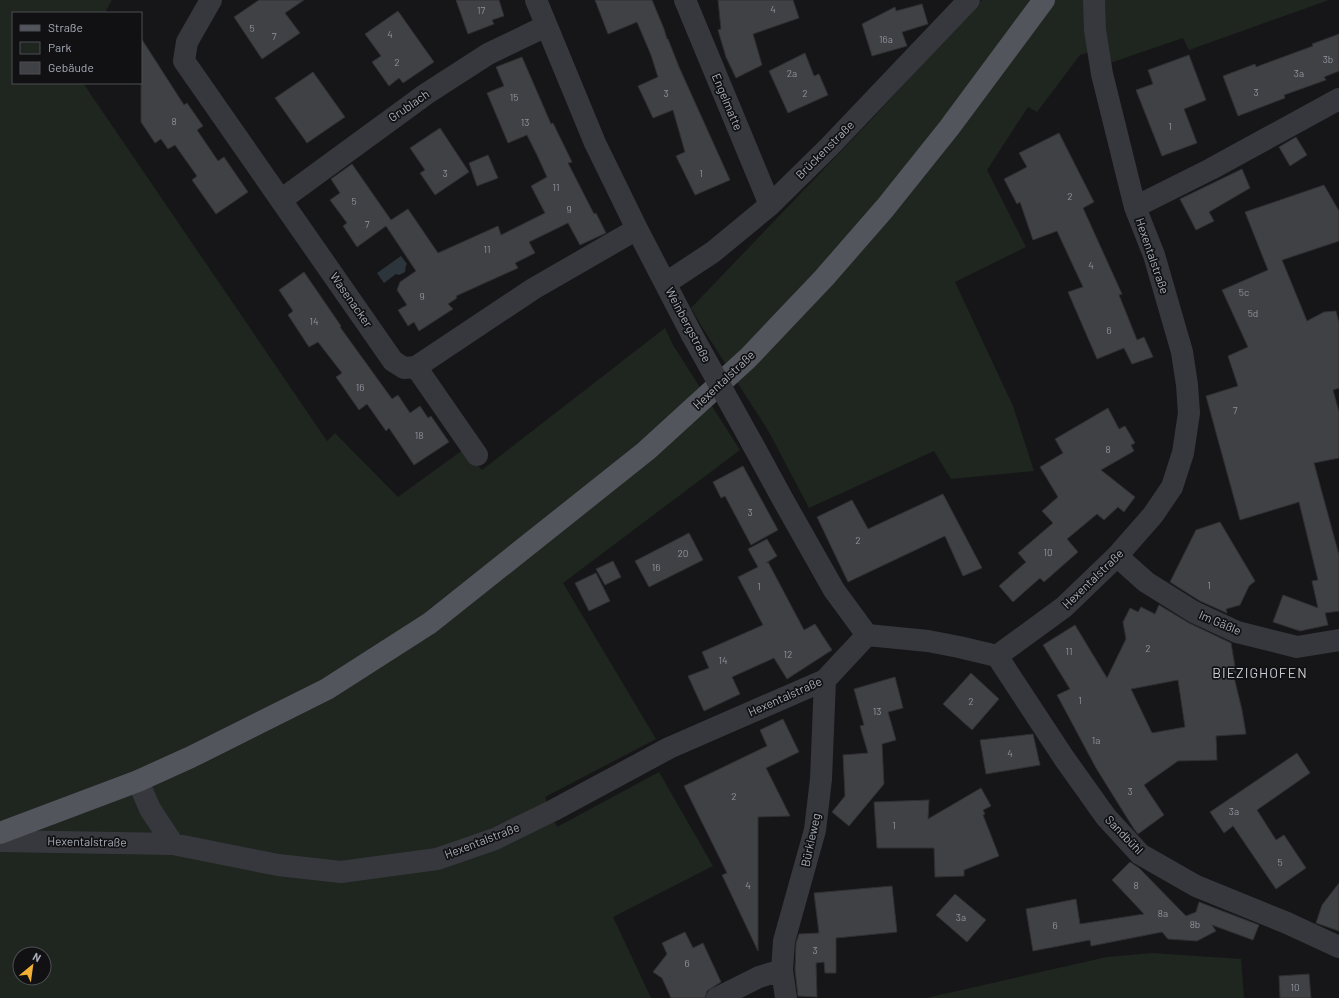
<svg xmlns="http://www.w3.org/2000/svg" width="1339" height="998" font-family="Barlow,sans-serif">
<rect width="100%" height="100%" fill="#161618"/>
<!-- green -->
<path fill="#1e261f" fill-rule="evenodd" d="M 0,0 L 112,0 L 105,13 L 13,13 L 13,83 L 83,83 L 327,441 L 335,433 L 398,497 L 464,449 L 482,470 L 665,328 L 673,345 L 740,450 L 563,583 L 656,739 L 545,797 L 557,827 L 659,772 L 713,866 L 613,917 L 651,998 L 0,998 ZM 20,954 L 44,954 L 44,978 L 20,978 Z
M 982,0 L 1329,0 L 1189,50 L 1183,38 L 1107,64 L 1089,52 L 1080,55 L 1037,112 L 1028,107 L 987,170 L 1026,247 L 955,282 L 1013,406 L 1034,471 L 951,479 L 934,451 L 809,508 L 769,432 L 702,327 L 691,308 L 870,121 Z
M 1152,953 L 1241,959 L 1244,998 L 926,998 L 1107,957 Z"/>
<!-- water -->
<path fill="#2c353c" d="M 401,256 L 407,264 L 406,265 L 405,272 L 399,275 L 396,274 L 384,283 L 377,273 Z"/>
<!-- building -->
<path fill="#404145" stroke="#303034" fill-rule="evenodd" d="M 259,0 L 304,0 L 285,13 L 300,33 L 262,59 L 234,17 Z
M 456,0 L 499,0 L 504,16 L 492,20 L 494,24 L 468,34 Z
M 595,0 L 652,0 L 664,29 L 667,39 L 668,39 L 679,67 L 730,180 L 695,195 L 676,156 L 685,152 L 673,110 L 653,118 L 638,86 L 658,77 L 651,55 L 637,22 L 608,34 Z
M 718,0 L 793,0 L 799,18 L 753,34 L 762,65 L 736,78 L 726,57 L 718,30 L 721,29 Z
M 922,4 L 928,24 L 902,32 L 907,46 L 872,56 L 862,24 L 895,7 L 896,11 Z
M 398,11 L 434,62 L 403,83 L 399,78 L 389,86 L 372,62 L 381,56 L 365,34 Z
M 1339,34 L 1339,71 L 1324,77 L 1326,80 L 1284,95 L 1285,98 L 1238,116 L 1223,76 L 1255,64 L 1256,67 L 1313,46 L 1312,44 Z
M 141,38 L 184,105 L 187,103 L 203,126 L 197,130 L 218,161 L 224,157 L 248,192 L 216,214 L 192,180 L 197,176 L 175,145 L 168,149 L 161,139 L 155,143 L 141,122 Z
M 805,53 L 814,76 L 819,74 L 828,95 L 788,113 L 769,71 Z
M 1189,55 L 1206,100 L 1184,109 L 1197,143 L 1162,156 L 1136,90 L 1153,84 L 1148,70 Z
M 522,57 L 551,124 L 553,123 L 572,162 L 568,163 L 594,214 L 596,213 L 606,233 L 580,245 L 568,223 L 529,242 L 535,253 L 515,263 L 518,268 L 456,296 L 457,298 L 448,304 L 453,309 L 419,331 L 414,322 L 408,326 L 398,310 L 407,305 L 397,290 L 400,282 L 416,271 L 386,226 L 357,247 L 343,226 L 347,223 L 330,200 L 340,193 L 331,179 L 352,164 L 391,220 L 408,209 L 438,253 L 498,226 L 501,235 L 545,213 L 531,186 L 547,177 L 537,155 L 527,135 L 508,143 L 487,93 L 504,86 L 496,67 Z
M 313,72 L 345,117 L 307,143 L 275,98 Z
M 440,128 L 469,172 L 435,195 L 420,173 L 425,170 L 410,148 Z
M 1059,133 L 1094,202 L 1083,208 L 1122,294 L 1119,295 L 1137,340 L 1144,337 L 1153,357 L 1132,364 L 1124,348 L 1097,359 L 1068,292 L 1083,287 L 1057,231 L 1033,240 L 1020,202 L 1017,204 L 1004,179 L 1027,167 L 1019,153 Z
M 1296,137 L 1307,155 L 1290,166 L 1279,147 Z
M 488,155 L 498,178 L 477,186 L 469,163 Z
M 1242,169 L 1250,188 L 1209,212 L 1214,221 L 1196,230 L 1180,199 Z
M 1324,185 L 1339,211 L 1339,241 L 1282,260 L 1307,321 L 1324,312 L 1336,311 L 1339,323 L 1339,388 L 1333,390 L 1339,412 L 1339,458 L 1314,463 L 1339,555 L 1339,611 L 1325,613 L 1328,625 L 1300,631 L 1273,622 L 1283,595 L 1318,608 L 1312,581 L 1318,580 L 1299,502 L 1240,520 L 1206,396 L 1238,386 L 1228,356 L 1248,347 L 1222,290 L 1268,270 L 1245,212 Z
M 304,272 L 341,326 L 340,327 L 392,399 L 398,395 L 410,413 L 420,406 L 428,418 L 431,416 L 449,442 L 414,465 L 389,428 L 386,431 L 367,404 L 359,410 L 336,377 L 342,373 L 318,342 L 309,347 L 288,315 L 293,311 L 279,290 Z
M 1108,408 L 1119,429 L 1125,426 L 1135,443 L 1131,445 L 1134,451 L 1101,470 L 1135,497 L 1124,512 L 1118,507 L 1104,520 L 1097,514 L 1067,539 L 1078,552 L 1044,582 L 1040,578 L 1013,602 L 999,586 L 1026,562 L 1018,553 L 1053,523 L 1042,511 L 1058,497 L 1040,467 L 1063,453 L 1055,439 Z
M 743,466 L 778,530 L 751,545 L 725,496 L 721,498 L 713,482 Z
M 943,494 L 982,568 L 963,576 L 945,536 L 848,582 L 817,517 L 852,500 L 868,529 Z
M 1220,522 L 1255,581 L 1249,586 L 1240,605 L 1226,609 L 1227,613 L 1200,601 L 1170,582 L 1196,530 Z
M 689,533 L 703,560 L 649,587 L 635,561 Z
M 767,539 L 777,556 L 766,563 L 768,562 L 804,630 L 815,624 L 832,650 L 787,679 L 774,658 L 732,677 L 740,694 L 704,711 L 688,676 L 709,668 L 702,652 L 763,625 L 738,577 L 758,567 L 748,549 Z
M 613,561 L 621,577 L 605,585 L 596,569 Z
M 596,573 L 610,601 L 589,611 L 575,583 Z
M 1159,605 L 1189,623 L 1231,643 L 1236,673 L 1233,673 L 1242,710 L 1246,734 L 1216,736 L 1217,760 L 1178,761 L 1144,785 L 1164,815 L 1138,834 L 1134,829 L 1096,768 L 1057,695 L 1070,689 L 1043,645 L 1075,625 L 1107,678 L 1126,639 L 1123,622 L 1130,608 L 1138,612 L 1141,607 L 1155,614 ZM 1178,680 L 1185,727 L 1152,733 L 1131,689 Z
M 971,673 L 999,699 L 972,730 L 943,704 Z
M 895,677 L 903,708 L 888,712 L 896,740 L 882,744 L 884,784 L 849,826 L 832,812 L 845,796 L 843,755 L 868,753 L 860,726 L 864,725 L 854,689 Z
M 783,719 L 799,752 L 766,768 L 790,816 L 758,817 L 758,951 L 722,875 L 727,873 L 684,786 L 767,746 L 760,730 Z
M 1033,734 L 1040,765 L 986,774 L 980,740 Z
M 1297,753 L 1310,773 L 1257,810 L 1276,840 L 1284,835 L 1306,868 L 1276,889 L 1233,826 L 1224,833 L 1210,812 Z
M 981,788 L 991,806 L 983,810 L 985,814 L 983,815 L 999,856 L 964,870 L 964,876 L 935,877 L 934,848 L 877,848 L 874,802 L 929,800 L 928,819 Z
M 1130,862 L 1139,868 L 1186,916 L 1196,912 L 1199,902 L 1259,925 L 1253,940 L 1212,925 L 1216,931 L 1197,941 L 1168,939 L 1162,932 L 1091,946 L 1090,940 L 1033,951 L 1026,909 L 1076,899 L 1080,924 L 1144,914 L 1112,880 Z
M 1339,883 L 1339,931 L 1316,923 L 1322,905 Z
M 892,886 L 897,932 L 836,938 L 836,973 L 825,973 L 824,962 L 816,963 L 817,997 L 798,996 L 795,970 L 796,943 L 799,934 L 819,933 L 814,893 Z
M 955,894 L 986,920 L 967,942 L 936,915 Z
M 685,932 L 693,948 L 703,943 L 721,982 L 707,991 L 705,998 L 671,998 L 662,978 L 653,972 L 667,954 L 662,943 Z
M 1309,974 L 1311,998 L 1280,998 L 1279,976 Z"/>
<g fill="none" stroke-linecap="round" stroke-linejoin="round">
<!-- minor -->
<path stroke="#37383d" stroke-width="22" d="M 211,0 L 187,42 L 184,61 L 393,361 L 404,368 L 416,367 L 533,289 L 637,229
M 536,0 L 595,143 L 637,229 L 692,335
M 685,0 L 770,205
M 281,200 L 426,94 L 488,54 L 546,26
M 1135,207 L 1211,169 L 1339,99
M 666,283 L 713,252 L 770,205 L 829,147 L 969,0
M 416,367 L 477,455
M 752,443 L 782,498 L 834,590 L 867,635
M 1117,556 L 1146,582 L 1194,612 L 1237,632 L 1297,647 L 1339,640
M 867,635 L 928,641 L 959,647 L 997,656
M 997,656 L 1064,607 L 1117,556 L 1153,515 L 1172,487 L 1183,453 L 1189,413 L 1187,385 L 1182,352 L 1154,255 L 1135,207 L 1102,74 L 1095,30 L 1094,0
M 997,656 L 1064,758 L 1106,817 L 1140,854 L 1196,886 L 1287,923 L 1339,947
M 138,781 L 150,809 L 173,844
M 0,841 L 173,844 L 278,865 L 341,872 L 437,859 L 495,839 L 554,810 L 669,748 L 825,680 L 867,635
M 717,998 L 759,977 L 782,970
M 786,998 L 782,970 L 784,941 L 815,830 L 821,779 L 825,680"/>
<!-- major -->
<path stroke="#53555c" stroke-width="22" d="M 0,833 L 138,781 L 191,757 L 327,689 L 430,623 L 646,451 L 748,358 L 824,278 L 885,208 L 949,128 L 1044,0"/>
<!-- minor-bridge -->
<path stroke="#37383d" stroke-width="22" d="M 692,335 L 752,443"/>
</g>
<g text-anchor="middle" stroke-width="3.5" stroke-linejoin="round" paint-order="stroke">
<!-- number labels -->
<g font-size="10" fill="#8e929b">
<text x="773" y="13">4</text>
<text x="481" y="14">17</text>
<text x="252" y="32">5</text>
<text x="390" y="38">4</text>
<text x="274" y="40">7</text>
<text x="886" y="43">16a</text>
<text x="1328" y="63">3b</text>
<text x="397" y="66">2</text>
<text x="792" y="77">2a</text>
<text x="1299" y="77">3a</text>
<text x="1256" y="96">3</text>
<text x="666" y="97">3</text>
<text x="805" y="97">2</text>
<text x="514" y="101">15</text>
<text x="174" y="125">8</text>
<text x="525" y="126">13</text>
<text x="1170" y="130">1</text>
<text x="445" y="177">3</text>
<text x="701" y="177">1</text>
<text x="556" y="191">11</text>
<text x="1070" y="200">2</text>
<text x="354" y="205">5</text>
<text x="569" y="213">9</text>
<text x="367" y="228">7</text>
<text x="487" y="253">11</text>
<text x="1091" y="269">4</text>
<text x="1244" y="296">5c</text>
<text x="422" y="300">9</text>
<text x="1253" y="317">5d</text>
<text x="314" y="325">14</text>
<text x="1109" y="334">6</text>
<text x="360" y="391">16</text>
<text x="1235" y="414">7</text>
<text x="419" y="439">18</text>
<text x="1108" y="453">8</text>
<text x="750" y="516">3</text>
<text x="858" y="544">2</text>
<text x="1048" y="556">10</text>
<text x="683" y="557">20</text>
<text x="656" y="571">16</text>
<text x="1209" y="589">1</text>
<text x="759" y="590">1</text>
<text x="1148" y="652">2</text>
<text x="1069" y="655">11</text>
<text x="788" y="658">12</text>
<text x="723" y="664">14</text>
<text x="1080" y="704">1</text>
<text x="971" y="705">2</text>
<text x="877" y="715">13</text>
<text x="1096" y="744">1a</text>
<text x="1010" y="757">4</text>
<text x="1130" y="795">3</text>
<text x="734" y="800">2</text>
<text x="1234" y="815">3a</text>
<text x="894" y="829">1</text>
<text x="1280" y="866">5</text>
<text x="748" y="889">4</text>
<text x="1136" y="889">8</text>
<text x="1163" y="917">8a</text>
<text x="961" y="921">3a</text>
<text x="1195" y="928">8b</text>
<text x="1055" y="929">6</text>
<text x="815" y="954">3</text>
<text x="687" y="967">6</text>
<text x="1295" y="991">10</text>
</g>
<!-- street labels -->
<g font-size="12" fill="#a8adb8" stroke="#111113">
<text transform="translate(727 102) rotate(67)" y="4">Engelmatte</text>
<text transform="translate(409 106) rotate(-35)" y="4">Grublach</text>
<text transform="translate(825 150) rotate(-45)" y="4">Brückenstraße</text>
<text transform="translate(1152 256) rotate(71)" y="4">Hexentalstraße</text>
<text transform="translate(351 300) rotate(55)" y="4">Wasenacker</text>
<text transform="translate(688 325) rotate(62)" y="4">Weinbergstraße</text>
<text transform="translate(724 380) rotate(-43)" y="4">Hexentalstraße</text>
<text transform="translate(1093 579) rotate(-44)" y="4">Hexentalstraße</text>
<text transform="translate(1220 623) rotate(23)" y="4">Im Gäßle</text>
<text transform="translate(785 697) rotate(-24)" y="4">Hexentalstraße</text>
<text transform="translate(1124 835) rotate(46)" y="4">Sandbühl</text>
<text transform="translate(811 840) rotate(-78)" y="4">Bürkleweg</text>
<text transform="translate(482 841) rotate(-21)" y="4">Hexentalstraße</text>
<text transform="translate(87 842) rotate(1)" y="4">Hexentalstraße</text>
</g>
<!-- quarter labels -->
<g font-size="14" letter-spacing="1" fill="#c9ccd4" stroke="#111113">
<text x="1260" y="678">BIEZIGHOFEN</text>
</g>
</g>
<!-- legend -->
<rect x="12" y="12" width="130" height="72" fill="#111113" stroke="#4d4f55"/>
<rect x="20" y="25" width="20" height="6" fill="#53555c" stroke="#4d4f55"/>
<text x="48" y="32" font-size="12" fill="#a8adb8">Straße</text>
<rect x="20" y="42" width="20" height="12" fill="#1e261f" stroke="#4d4f55"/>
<text x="48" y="52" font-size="12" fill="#a8adb8">Park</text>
<rect x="20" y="62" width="20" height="12" fill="#404145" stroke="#4d4f55"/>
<text x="48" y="72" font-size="12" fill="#a8adb8">Gebäude</text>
<!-- north arrow -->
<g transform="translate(32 966) rotate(29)"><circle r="19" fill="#111113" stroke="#4d4f55"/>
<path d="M0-3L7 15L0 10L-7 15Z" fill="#f2b134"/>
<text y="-6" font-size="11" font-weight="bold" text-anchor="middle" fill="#a8adb8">N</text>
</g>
</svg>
